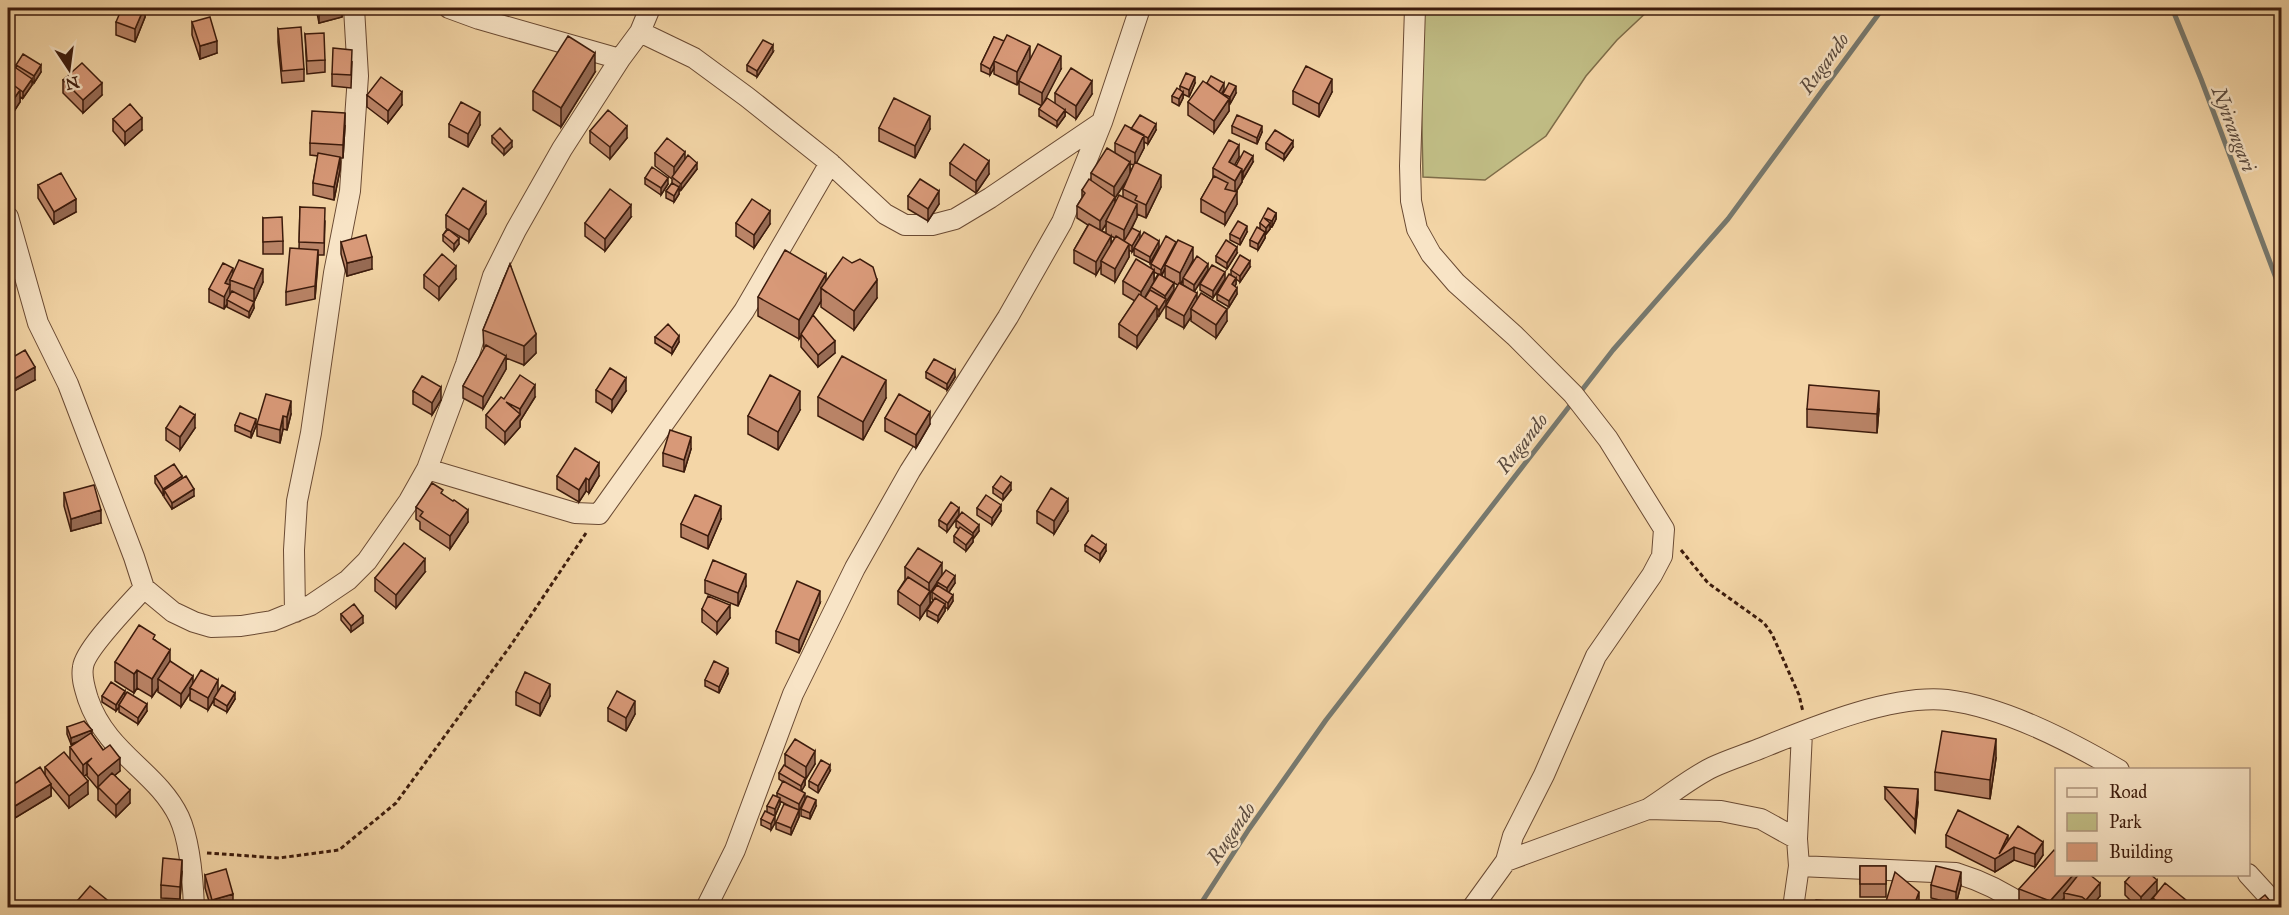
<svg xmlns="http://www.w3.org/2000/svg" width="2289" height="915" font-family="'IM FELL Great Primer',serif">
<rect width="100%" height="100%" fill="#f4d6a7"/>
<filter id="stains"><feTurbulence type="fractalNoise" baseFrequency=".00333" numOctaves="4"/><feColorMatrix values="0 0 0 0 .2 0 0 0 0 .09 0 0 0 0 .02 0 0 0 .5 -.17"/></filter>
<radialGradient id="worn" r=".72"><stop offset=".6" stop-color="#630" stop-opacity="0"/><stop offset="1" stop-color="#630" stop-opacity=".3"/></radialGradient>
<!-- green -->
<path fill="#c0bc84" stroke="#7e6c48" stroke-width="1.5" d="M 1423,8 L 1651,8 L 1617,40 L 1586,76 L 1546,136 L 1485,180 L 1423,177 L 1420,37 Z"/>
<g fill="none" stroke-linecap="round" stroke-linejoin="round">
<!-- stream -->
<path stroke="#77796f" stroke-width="5" d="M 2172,8 L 2201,79 L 2282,294
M 1198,908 L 1249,829 L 1326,720 L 1613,350 L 1728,219 L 1883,8"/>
<defs>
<path id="minor" d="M 449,8 L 479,19 L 620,59
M 1415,8 L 1410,166 L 1411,201 L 1417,229 L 1431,254 L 1456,283 L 1515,336 L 1573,394 L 1608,439 L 1664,529 L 1662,556 L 1652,575 L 1596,656 L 1544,775 L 1513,836 L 1506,861 L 1472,908
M 640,32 L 694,58 L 747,97 L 830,163 L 885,214 L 905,225 L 932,225 L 955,219 L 990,198 L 1102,122
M 8,217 L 38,323 L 68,384 L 134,557 L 144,588 L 173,612 L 194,622 L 211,627 L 241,626 L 272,621 L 311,605 L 348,580 L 367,561 L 409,501 L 427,469 L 466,364 L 493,276 L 516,230 L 562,149 L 620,59 L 640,32 L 650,8
M 427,469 L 575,513 L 599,514 L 744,311 L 830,163
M 144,588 C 130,604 85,649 83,667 C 81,678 85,689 88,699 C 107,754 157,771 179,817 C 190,841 193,881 194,908
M 295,612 L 294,550 L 297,501 L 311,433 L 334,273 L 350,191 L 358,76 L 354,8
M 1648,809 C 1669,796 1690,778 1713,767 C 1728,760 1744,755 1759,749 C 1811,728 1891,694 1947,700 C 2004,707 2069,741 2119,770
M 1506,861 L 1648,809 L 1721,811 L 1761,819 L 1797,839
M 1799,866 L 1956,873 C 1982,881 2005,892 2027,908
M 2248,874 L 2279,908
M 706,908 L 735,850 L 793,694 L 855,568 L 910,471 L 1008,317 L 1062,222 L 1102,122 L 1140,8
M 1793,908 L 1799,866 L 1797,839 L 1802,732"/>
</defs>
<!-- minor casing -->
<use href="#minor" stroke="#6a4a33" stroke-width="22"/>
<!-- path -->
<path stroke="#3c1b0c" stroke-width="3" stroke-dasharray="4.5 3" stroke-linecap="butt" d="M 1681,550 L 1708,583 L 1764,623 L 1772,634 L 1799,695 L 1803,712
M 207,853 L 279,858 L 339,850 L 396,803 L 511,645 L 586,533"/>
<!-- minor -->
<use href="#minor" stroke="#f8e4c6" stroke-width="20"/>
</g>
<!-- wall -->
<path fill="#ba8467" stroke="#3c1b0c" stroke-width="1.5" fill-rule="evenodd" d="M 145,8 L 145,17 L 135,42 L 116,35 L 116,22 Z
M 280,8 L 293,8 L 291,12 Z
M 316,8 L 342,8 L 342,17 L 319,23 Z
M 192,22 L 217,53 L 200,59 L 192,35 Z
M 278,29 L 304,69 L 304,81 L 282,83 L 278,42 Z
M 305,34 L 325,60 L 325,72 L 307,74 Z
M 994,37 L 1030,59 L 1017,85 L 994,74 L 994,68 L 990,75 L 981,71 L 981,64 Z
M 773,52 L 757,77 L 747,71 L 747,65 Z
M 352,62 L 351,88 L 332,86 L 332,74 Z
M 16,65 L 41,72 L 34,83 L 32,81 L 32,85 L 23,98 L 20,97 L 20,102 L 11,116 L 8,114 L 8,74 L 16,68 Z
M 1061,69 L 1043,103 L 1055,104 L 1055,93 L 1092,94 L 1076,119 L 1065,111 L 1065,116 L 1057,127 L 1039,116 L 1039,109 L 1042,106 L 1019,94 L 1019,81 Z
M 595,72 L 561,127 L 533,110 L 533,91 Z
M 63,80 L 102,95 L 83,113 L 63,93 Z
M 1195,83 L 1189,97 L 1183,94 L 1183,98 L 1179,106 L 1172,102 L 1172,96 L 1180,90 L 1180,86 Z
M 1207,83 L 1224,90 L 1222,93 L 1223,94 L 1236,93 L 1230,104 L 1229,103 L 1229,111 L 1214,133 L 1188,115 L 1188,102 Z
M 1293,91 L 1332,92 L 1319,117 L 1293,104 Z
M 367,95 L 402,105 L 388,123 L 367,107 Z
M 113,119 L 142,130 L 125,145 L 113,131 Z
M 449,124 L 480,125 L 468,147 L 449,137 Z
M 345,126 L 343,158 L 340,158 L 340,170 L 334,200 L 313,195 L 313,183 L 318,156 L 310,155 L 310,143 Z
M 1232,126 L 1262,132 L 1257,144 L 1232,133 Z
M 879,128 L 930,129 L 915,158 L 879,141 Z
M 1131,129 L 1156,130 L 1148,144 L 1144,142 L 1144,148 L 1136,163 L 1161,187 L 1146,218 L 1137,214 L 1137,217 L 1132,228 L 1140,238 L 1132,252 L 1129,250 L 1129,257 L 1115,282 L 1101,274 L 1101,266 L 1096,275 L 1074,263 L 1074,250 L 1088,225 L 1077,218 L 1077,206 L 1082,198 L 1082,190 L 1091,181 L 1091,173 L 1115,153 L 1115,143 ZM 1130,164 L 1134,165 L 1130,172 ZM 1126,182 L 1123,189 L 1123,197 L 1115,202 L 1115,198 ZM 1106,224 L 1106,233 L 1102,231 ZM 1111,236 L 1115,238 L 1111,244 Z
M 590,131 L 627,138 L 610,159 L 590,143 Z
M 492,136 L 512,147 L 504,155 L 492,143 Z
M 1266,143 L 1293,147 L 1284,160 L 1266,149 Z
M 655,153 L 685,159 L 697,169 L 681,190 L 679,189 L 679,194 L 674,202 L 666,198 L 666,191 L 672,183 L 672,179 L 655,166 Z
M 1239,157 L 1234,165 L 1236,166 L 1253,162 L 1243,179 L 1242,178 L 1242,182 L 1236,192 L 1237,204 L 1225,225 L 1201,212 L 1201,199 L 1213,178 L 1213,168 Z
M 950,163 L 989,174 L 976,193 L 950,175 Z
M 645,178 L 668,184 L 661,195 L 645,184 Z
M 38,185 L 76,212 L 54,224 L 38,198 Z
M 908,196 L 939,204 L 928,221 L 908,209 Z
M 300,207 L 325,221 L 324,255 L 318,255 L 315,299 L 286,305 L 286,292 L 299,249 Z
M 1276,213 L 1276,219 L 1272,227 L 1270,226 L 1270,229 L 1266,234 L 1265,234 L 1265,238 L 1258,250 L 1250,246 L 1250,240 L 1260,229 L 1260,223 Z
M 486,214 L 469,242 L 449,230 L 459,244 L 454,251 L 443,241 L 443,235 L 447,229 L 446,228 L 446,215 Z
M 631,217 L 605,251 L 585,236 L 585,223 Z
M 263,218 L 283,241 L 283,254 L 263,254 Z
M 736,223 L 770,224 L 754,248 L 736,236 Z
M 1247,232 L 1240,245 L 1230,240 L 1230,234 Z
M 341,242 L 372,269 L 347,276 L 341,254 Z
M 1176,245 L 1193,260 L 1187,272 L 1208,270 L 1194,292 L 1183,285 L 1183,280 L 1181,284 L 1197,299 L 1227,321 L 1216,338 L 1191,321 L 1191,317 L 1184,328 L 1166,318 L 1166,306 L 1178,285 L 1165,278 L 1165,268 L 1162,276 L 1174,290 L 1166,302 L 1159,316 L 1157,315 L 1157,319 L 1137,348 L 1119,337 L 1119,324 L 1135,301 L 1123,294 L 1123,281 L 1151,268 L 1151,264 ZM 1154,272 L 1158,274 L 1154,281 Z
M 1159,247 L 1150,263 L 1134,255 L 1134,248 Z
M 1237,253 L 1227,269 L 1216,262 L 1216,256 Z
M 510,264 L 536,353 L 524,365 L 506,358 L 506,369 L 483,409 L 463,398 L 463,386 L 484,349 L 483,330 Z
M 1250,267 L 1240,282 L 1236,279 L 1236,284 L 1235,286 L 1237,294 L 1229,307 L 1217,300 L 1217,294 L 1231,275 L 1231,270 Z
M 233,274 L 263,282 L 254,302 L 252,301 L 254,308 L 249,318 L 227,307 L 227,304 L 224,309 L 209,302 L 209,289 Z
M 424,275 L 456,279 L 439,300 L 424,288 Z
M 1225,279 L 1213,298 L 1200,290 L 1200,284 Z
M 826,281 L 877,298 L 854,330 L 821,307 L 821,301 L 806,327 L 835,353 L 818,367 L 801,347 L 801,335 L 799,339 L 758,316 L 758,297 Z
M 655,337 L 679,342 L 672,354 L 655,343 Z
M 8,360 L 35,380 L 14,391 L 8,381 Z
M 926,372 L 955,377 L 947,390 L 926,378 Z
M 596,390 L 626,391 L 612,412 L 596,402 Z
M 413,391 L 441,400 L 432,415 L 413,404 Z
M 535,397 L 520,421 L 520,427 L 505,444 L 486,428 L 486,415 L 504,399 Z
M 818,397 L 886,398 L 863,440 L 818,416 Z
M 1807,409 L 1879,409 L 1877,433 L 1807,427 Z
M 800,410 L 778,450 L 748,434 L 748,416 Z
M 291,414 L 287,430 L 283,429 L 280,443 L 257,436 L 257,424 Z
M 885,418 L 930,424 L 916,448 L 885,431 Z
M 235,425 L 256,426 L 251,438 L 235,431 Z
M 166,428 L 195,428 L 180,450 L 166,440 Z
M 691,449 L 684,472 L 663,466 L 663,453 Z
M 155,476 L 182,479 L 194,496 L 172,509 L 164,497 L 164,494 L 163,495 L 155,483 Z
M 557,476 L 599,476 L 589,493 L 586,491 L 579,502 L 557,489 Z
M 993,487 L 1011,490 L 1003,500 L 993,493 Z
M 64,493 L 101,523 L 71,531 L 64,506 Z
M 416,507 L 468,522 L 450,549 L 420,529 L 420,522 L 416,519 Z
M 977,508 L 1001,511 L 992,525 L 977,515 Z
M 1037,511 L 1068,511 L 1054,534 L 1037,523 Z
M 959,515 L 947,532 L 939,526 L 939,520 Z
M 721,519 L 708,549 L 681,537 L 681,524 Z
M 956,520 L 979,531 L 973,539 L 973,542 L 966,551 L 954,542 L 954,536 L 959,529 L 956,527 Z
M 1085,545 L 1106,551 L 1100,561 L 1085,551 Z
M 905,567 L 942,575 L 955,583 L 949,592 L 953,601 L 948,609 L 945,607 L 945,611 L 938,622 L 927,616 L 927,610 L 933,600 L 932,599 L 932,592 L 937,585 L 937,583 L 930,593 L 930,604 L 920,619 L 898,604 L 898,591 L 905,580 Z
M 425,572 L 396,608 L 375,591 L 375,578 Z
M 705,580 L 746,586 L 738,606 L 705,593 Z
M 820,603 L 799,653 L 776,643 L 776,631 Z
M 702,609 L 730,618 L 717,634 L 702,622 Z
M 341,614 L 363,623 L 351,632 L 341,620 Z
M 155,640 L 170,661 L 193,683 L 218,691 L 235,699 L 227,712 L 214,705 L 214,700 L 208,710 L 190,700 L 190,693 L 181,707 L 158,692 L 158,688 L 152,697 L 137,688 L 134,693 L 115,681 L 115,662 Z
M 728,674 L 719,693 L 705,686 L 705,680 Z
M 516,692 L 550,696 L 540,716 L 516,705 Z
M 125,695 L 147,711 L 138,724 L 119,712 L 119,707 L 116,711 L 102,702 L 102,696 Z
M 608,708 L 635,714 L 626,731 L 608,721 Z
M 67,727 L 92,735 L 103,750 L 120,771 L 115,775 L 130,803 L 116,817 L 98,800 L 98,789 L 87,776 L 87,774 L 84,776 L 88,794 L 69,808 L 51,786 L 51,796 L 15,818 L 8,807 L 8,788 L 45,775 L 45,767 L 70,760 L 70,747 L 78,742 L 71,744 L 67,734 Z
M 785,754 L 815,764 L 805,779 L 805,785 L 801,791 L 805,799 L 799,810 L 799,817 L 791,835 L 776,829 L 776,822 L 793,808 L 780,801 L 780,804 L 775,816 L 767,812 L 767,806 L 777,796 L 777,793 L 783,782 L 779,779 L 779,773 L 785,766 Z
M 1996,758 L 1990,799 L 1935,790 L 1935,772 Z
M 830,771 L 818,793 L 809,787 L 809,781 Z
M 1885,787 L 1918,802 L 1915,833 L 1885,799 Z
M 816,806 L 810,819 L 801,816 L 801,809 Z
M 761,819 L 775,823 L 771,830 L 761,825 Z
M 1946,835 L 2008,841 L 2043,855 L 2035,867 L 2014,860 L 1995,872 L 1946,847 Z
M 1860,866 L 1886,866 L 1886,897 L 1860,897 Z
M 182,872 L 180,899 L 161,898 L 161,885 Z
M 2077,874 L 2077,876 L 2100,896 L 2090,908 L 2074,908 L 2064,905 L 2064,898 L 2056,908 L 2034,908 L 2019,902 L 2019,889 Z
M 205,875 L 233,906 L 229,908 L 211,908 L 205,888 Z
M 2125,882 L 2157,893 L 2143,908 L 2138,908 L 2125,895 Z
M 1931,885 L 1961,885 L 1956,904 L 1931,898 Z
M 2153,898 L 2192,908 L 2153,908 Z
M 78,900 L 112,908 L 78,908 Z"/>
<!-- shaded-wall -->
<path fill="#976b54" stroke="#3c1b0c" stroke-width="1.5" d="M 144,8 L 145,8 L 145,17 L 135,42 L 135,29 Z
M 331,8 L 342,8 L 342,17 L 319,23 L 319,10 Z
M 217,41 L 217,53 L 200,59 L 200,46 Z
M 773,45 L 773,52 L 757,77 L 757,71 Z
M 1030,46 L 1030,59 L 1017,85 L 1017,72 Z
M 595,53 L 595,72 L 561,127 L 561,108 Z
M 1061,56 L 1061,69 L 1042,106 L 1042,93 Z
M 994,61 L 994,68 L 990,75 L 990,69 Z
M 41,65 L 41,72 L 34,83 L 34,76 Z
M 1195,77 L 1195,83 L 1189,97 L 1189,90 Z
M 32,79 L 32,85 L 23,98 L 23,92 Z
M 1332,79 L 1332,92 L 1319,117 L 1319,104 Z
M 1092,81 L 1092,94 L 1076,119 L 1076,106 Z
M 102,83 L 102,95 L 83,113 L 83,100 Z
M 1224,83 L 1224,90 L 1218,99 L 1218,93 Z
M 1236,86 L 1236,93 L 1230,104 L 1230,97 Z
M 20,90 L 20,102 L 11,116 L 11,103 Z
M 402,92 L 402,105 L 388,123 L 388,111 Z
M 1183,92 L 1183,98 L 1179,106 L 1179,99 Z
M 1229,99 L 1229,111 L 1214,133 L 1214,121 Z
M 1065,110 L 1065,116 L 1057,127 L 1057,121 Z
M 480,112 L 480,125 L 468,147 L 468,134 Z
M 345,113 L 345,126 L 343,158 L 343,145 Z
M 930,116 L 930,129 L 915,158 L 915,146 Z
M 142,118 L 142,130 L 125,145 L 125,132 Z
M 1156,124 L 1156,130 L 1148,144 L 1148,138 Z
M 627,126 L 627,138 L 610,159 L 610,147 Z
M 1262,126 L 1262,132 L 1257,144 L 1257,138 Z
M 1144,135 L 1144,148 L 1135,166 L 1135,153 Z
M 512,141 L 512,147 L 504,155 L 504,149 Z
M 1293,141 L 1293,147 L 1284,160 L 1284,154 Z
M 1239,145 L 1239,157 L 1229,175 L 1229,162 Z
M 685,152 L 685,165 L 674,178 L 674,167 Z
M 1253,156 L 1253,162 L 1243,179 L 1243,172 Z
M 340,157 L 340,170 L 334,200 L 334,187 Z
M 989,161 L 989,174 L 976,193 L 976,181 Z
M 1130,162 L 1130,175 L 1115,198 L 1115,209 L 1106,221 L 1106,224 L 1100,233 L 1100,221 L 1114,199 L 1114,187 Z
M 697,163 L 697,169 L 681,190 L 681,184 Z
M 1242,169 L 1242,182 L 1235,193 L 1235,181 Z
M 1161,175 L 1161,187 L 1146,218 L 1146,205 Z
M 668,178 L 668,184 L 661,195 L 661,188 Z
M 679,187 L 679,194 L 674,202 L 674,196 Z
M 939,191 L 939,204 L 928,221 L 928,209 Z
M 1237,192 L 1237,204 L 1225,225 L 1225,213 Z
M 76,199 L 76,212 L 54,224 L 54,212 Z
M 486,202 L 486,214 L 469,242 L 469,230 Z
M 1137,204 L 1137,217 L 1124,243 L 1124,230 Z
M 631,205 L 631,217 L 605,251 L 605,239 Z
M 770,211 L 770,224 L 754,248 L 754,235 Z
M 1276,213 L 1276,219 L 1272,227 L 1272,221 Z
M 1270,223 L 1270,229 L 1266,234 L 1266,228 Z
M 1247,226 L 1247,232 L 1240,245 L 1240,239 Z
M 1140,232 L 1140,238 L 1132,252 L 1132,246 Z
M 1265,232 L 1265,238 L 1258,250 L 1258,244 Z
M 1111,236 L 1111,248 L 1101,261 L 1101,266 L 1096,275 L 1096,262 Z
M 459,238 L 459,244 L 454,251 L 454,244 Z
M 1159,241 L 1159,247 L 1150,263 L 1150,257 Z
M 1176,242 L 1176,248 L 1165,265 L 1165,268 L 1161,276 L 1161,270 Z
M 1129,244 L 1129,257 L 1115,282 L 1115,269 Z
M 1193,247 L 1193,260 L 1180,285 L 1180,273 Z
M 1237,247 L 1237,253 L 1227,269 L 1227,263 Z
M 318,250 L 318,263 L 315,299 L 315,286 Z
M 372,257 L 372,269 L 347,276 L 347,263 Z
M 1250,261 L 1250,267 L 1240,282 L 1240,276 Z
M 1208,264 L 1208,270 L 1194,292 L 1194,285 Z
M 456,266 L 456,279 L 439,300 L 439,287 Z
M 233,268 L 233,281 L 230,280 L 230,298 L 227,300 L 227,304 L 224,309 L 225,283 Z
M 263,269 L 263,282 L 254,302 L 254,289 Z
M 1154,270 L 1154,282 L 1141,304 L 1141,292 Z
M 1225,272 L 1225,279 L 1213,298 L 1213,291 Z
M 826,274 L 826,292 L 821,288 L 821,301 L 799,339 L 799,320 Z
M 1236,278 L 1236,284 L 1232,291 L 1232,284 Z
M 877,280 L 877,298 L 854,330 L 854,311 Z
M 1174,283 L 1174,290 L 1166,302 L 1166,305 L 1159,316 L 1159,310 L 1165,299 L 1165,296 Z
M 1237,288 L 1237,294 L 1229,307 L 1229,301 Z
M 1197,293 L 1197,306 L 1191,309 L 1191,317 L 1184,328 L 1184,316 Z
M 254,302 L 254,308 L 249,318 L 249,312 Z
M 1157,306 L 1157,319 L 1137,348 L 1137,336 Z
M 1227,309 L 1227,321 L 1216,338 L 1216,325 Z
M 536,334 L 536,353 L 524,365 L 524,346 Z
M 679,336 L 679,342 L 672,354 L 672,348 Z
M 835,341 L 835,353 L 818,367 L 818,355 Z
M 506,356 L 506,369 L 483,409 L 483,397 Z
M 35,367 L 35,380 L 14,391 L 14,379 Z
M 955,370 L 955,377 L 947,390 L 947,384 Z
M 626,378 L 626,391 L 612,412 L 612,400 Z
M 886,380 L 886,398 L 863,440 L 863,422 Z
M 535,385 L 535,397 L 520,421 L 520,427 L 505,444 L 505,432 L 520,415 L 520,409 Z
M 441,387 L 441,400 L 432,415 L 432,403 Z
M 800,391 L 800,410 L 778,450 L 778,432 Z
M 1879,391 L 1879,409 L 1877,433 L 1877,414 Z
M 291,401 L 291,414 L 287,430 L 287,417 Z
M 930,412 L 930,424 L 916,448 L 916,435 Z
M 195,415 L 195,428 L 180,450 L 180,437 Z
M 283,416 L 283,429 L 280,443 L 280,430 Z
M 256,419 L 256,426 L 251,438 L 251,432 Z
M 691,437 L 691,449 L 684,472 L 684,460 Z
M 599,463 L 599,476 L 589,493 L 589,480 Z
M 182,476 L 182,483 L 164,490 L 164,494 L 163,495 L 163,489 Z
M 586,478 L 586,491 L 579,502 L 579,490 Z
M 1011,483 L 1011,490 L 1003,500 L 1003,494 Z
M 194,489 L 194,496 L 172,509 L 172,503 Z
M 1068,499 L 1068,511 L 1054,534 L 1054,521 Z
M 1001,505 L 1001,511 L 992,525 L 992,518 Z
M 721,506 L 721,519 L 708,549 L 708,536 Z
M 959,508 L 959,515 L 947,532 L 947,525 Z
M 101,510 L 101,523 L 71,531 L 71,519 Z
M 468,510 L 468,522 L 450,549 L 450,536 Z
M 979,525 L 979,531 L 973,539 L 973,533 Z
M 973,536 L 973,542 L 966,551 L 966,545 Z
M 1106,545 L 1106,551 L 1100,561 L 1100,554 Z
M 425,559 L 425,572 L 396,608 L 396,595 Z
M 942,563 L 942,575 L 930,593 L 930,604 L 920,619 L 920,606 L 929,593 L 929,583 Z
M 746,574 L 746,586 L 738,606 L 738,593 Z
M 955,576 L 955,583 L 947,595 L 947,588 Z
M 820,591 L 820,603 L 799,653 L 799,640 Z
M 953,595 L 953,601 L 948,609 L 948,603 Z
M 945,604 L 945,611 L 938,622 L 938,616 Z
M 730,605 L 730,618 L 717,634 L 717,622 Z
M 363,616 L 363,623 L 351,632 L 351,626 Z
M 170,650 L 170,669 L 158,679 L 158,688 L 152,697 L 152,679 Z
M 728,668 L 728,674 L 719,693 L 719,687 Z
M 137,670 L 137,688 L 134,693 L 134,674 Z
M 193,676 L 193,689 L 190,688 L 190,693 L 181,707 L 181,694 Z
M 218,680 L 218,692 L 208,710 L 208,698 Z
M 550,684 L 550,696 L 540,716 L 540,704 Z
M 125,691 L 125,697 L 119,705 L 119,707 L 116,711 L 116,705 Z
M 235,693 L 235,699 L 227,712 L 227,706 Z
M 635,701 L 635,714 L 626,731 L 626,718 Z
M 147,704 L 147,711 L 138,724 L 138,718 Z
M 92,730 L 92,737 L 71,744 L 71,738 Z
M 1996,739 L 1996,758 L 1990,799 L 1990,780 Z
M 815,751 L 815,764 L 806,779 L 806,767 Z
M 92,758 L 87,763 L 87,774 L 83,777 L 83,765 Z
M 120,758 L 120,771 L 98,789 L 98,776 Z
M 830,765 L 830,771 L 818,793 L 818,786 Z
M 805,778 L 805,785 L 801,792 L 801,786 Z
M 88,781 L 88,794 L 69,808 L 69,796 Z
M 51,784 L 51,796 L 15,818 L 15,806 Z
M 1918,789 L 1918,802 L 1915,833 L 1915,820 Z
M 130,790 L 130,803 L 116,817 L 116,805 Z
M 805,793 L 805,799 L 799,811 L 799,804 Z
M 780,798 L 780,804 L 775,816 L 775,809 Z
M 816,800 L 816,806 L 810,819 L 810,813 Z
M 799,810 L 799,817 L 791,835 L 791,828 Z
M 775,816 L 775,823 L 771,830 L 771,824 Z
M 2008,835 L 2008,847 L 2014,847 L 2014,860 L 1995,872 L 1995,859 L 1999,854 Z
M 2043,842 L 2043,855 L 2035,867 L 2035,854 Z
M 182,860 L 182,872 L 180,899 L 180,887 Z
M 1961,872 L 1961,885 L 1956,904 L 1956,892 Z
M 2074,874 L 2077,874 L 2077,883 L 2064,893 L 2064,898 L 2056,908 L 2050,908 L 2050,901 Z
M 2157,880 L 2157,893 L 2143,908 L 2141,908 L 2141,897 Z
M 2100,883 L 2100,896 L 2090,908 L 2086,908 L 2086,900 Z
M 1919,892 L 1919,904 L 1918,908 L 1913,908 Z
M 233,894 L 233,906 L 229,908 L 212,908 L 212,900 Z"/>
<!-- building -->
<path fill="#d89978" stroke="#3c1b0c" stroke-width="1.5" d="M 122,8 L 144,8 L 135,29 L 116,22 Z
M 319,8 L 331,8 L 319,10 Z
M 210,17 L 217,41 L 200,46 L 192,22 Z
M 301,27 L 304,69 L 282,71 L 278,29 Z
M 324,33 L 325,60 L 307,61 L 305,34 Z
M 1007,35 L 1030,46 L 1017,72 L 994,61 Z
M 568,36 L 595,53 L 561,108 L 533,91 Z
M 994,37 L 1004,41 L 990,69 L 981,64 Z
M 763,40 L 773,45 L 757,71 L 747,65 Z
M 1038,44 L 1061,56 L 1042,93 L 1019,81 Z
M 333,48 L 352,50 L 351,75 L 332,74 Z
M 23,54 L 41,65 L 34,76 L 16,65 Z
M 82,63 L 102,83 L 83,100 L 63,80 Z
M 13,66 L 32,79 L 23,92 L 8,81 L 8,74 Z
M 1306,66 L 1332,79 L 1319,104 L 1293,91 Z
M 1071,68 L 1092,81 L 1076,106 L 1055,93 Z
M 1186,73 L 1195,77 L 1189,90 L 1180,86 Z
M 1211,76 L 1224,83 L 1219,92 L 1207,83 Z
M 381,77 L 402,92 L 388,111 L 367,95 Z
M 8,81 L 20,90 L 11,103 L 8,101 Z
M 1203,81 L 1229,99 L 1214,121 L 1188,102 Z
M 1229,83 L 1236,86 L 1230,97 L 1223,94 Z
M 1177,88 L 1183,92 L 1179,99 L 1172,96 Z
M 894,98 L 930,116 L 915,146 L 879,128 Z
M 1047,98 L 1065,110 L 1057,121 L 1039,109 Z
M 461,102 L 480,112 L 468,134 L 449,124 Z
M 130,104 L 142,118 L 125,132 L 113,119 Z
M 608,110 L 627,126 L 610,147 L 590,131 Z
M 312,111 L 345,113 L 343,145 L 310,143 Z
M 1140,115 L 1156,124 L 1148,138 L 1131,129 Z
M 1237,115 L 1262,126 L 1257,138 L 1232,126 Z
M 1125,125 L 1144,135 L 1135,153 L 1115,143 Z
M 500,128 L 512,141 L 504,149 L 492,136 Z
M 1275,130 L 1293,141 L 1284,154 L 1266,143 Z
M 667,138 L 685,152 L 674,167 L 655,153 Z
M 1229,140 L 1239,145 L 1229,162 L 1242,169 L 1235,181 L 1213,168 Z
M 964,144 L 989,161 L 976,181 L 950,163 Z
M 1107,148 L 1130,162 L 1114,187 L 1091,173 Z
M 1244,151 L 1253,156 L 1243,172 L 1242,172 L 1242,169 L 1236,166 Z
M 318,153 L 340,157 L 334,187 L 313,183 Z
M 688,155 L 697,163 L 681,184 L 672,177 Z
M 1135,162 L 1161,175 L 1146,205 L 1135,200 L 1137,196 L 1123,189 Z
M 652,167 L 668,178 L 661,188 L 645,178 Z
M 61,173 L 76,199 L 54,212 L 38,185 Z
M 1214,176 L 1228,183 L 1225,189 L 1237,192 L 1225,213 L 1201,199 Z
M 920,179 L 939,191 L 928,209 L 908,196 Z
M 1089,179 L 1115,197 L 1100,221 L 1077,206 L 1085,193 L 1082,190 Z
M 672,183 L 679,187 L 674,196 L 666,191 Z
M 463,188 L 486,202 L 469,230 L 446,215 Z
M 610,189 L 631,205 L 605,239 L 585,223 Z
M 1119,195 L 1137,204 L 1124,230 L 1106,221 Z
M 752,199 L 770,211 L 754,235 L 736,223 Z
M 300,207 L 325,208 L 324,243 L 299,242 Z
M 1268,208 L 1276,213 L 1272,221 L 1264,218 L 1270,223 L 1266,228 L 1260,223 Z
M 282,217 L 283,241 L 263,242 L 263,218 Z
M 1238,221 L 1247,226 L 1240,239 L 1230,234 Z
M 1089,224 L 1111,236 L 1096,262 L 1074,250 Z
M 1257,227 L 1265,232 L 1258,244 L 1250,240 Z
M 1132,228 L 1140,232 L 1132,246 L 1124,241 Z
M 448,229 L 459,238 L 454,244 L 443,235 Z
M 1144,232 L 1159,241 L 1150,257 L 1134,248 Z
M 366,235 L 372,257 L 347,263 L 341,242 Z
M 1116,236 L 1129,244 L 1115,269 L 1101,261 Z
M 1166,236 L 1176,242 L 1161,270 L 1151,264 Z
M 1178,240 L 1193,247 L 1180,273 L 1165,265 Z
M 1226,240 L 1237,247 L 1227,263 L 1216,256 Z
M 290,248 L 318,250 L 315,286 L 286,292 Z
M 785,250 L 826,274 L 799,320 L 758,297 Z
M 442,254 L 456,266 L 439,287 L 424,275 Z
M 1240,255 L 1250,261 L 1240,276 L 1231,270 Z
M 1197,256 L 1208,264 L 1194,285 L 1183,278 Z
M 843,257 L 852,263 L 860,259 L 873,267 L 877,280 L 854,311 L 821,288 Z
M 1136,259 L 1154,270 L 1141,292 L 1123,281 Z
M 239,260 L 263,269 L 254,289 L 230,280 Z
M 223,263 L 233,268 L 225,283 L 230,285 L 224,297 L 209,289 Z
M 510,264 L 536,334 L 524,346 L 483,330 Z
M 1212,265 L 1225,272 L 1213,291 L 1200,284 Z
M 1159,274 L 1174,283 L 1165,296 L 1151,287 Z
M 1229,274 L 1236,278 L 1232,284 L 1237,288 L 1229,301 L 1217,294 Z
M 1179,283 L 1197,293 L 1184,316 L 1166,306 Z
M 1150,290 L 1166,299 L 1159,310 L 1157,308 L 1157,306 L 1145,298 Z
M 232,291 L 254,302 L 249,312 L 227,300 Z
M 1201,293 L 1227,309 L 1216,325 L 1191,309 Z
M 1139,294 L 1157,306 L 1137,336 L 1119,324 Z
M 813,315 L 835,341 L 818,355 L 801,334 Z
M 668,324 L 679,336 L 672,348 L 655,337 Z
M 486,345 L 506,356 L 483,397 L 463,386 Z
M 25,350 L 35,367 L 14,379 L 8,368 L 8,360 Z
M 842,356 L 886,380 L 863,422 L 818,397 Z
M 934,359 L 955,370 L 947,384 L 926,372 Z
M 610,368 L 626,378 L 612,400 L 596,390 Z
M 520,375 L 535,385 L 520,409 L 506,402 L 520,414 L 505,432 L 486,415 L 501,397 L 504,399 Z
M 770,375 L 800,391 L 778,432 L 748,416 Z
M 422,376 L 441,387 L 432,403 L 413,391 Z
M 1809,385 L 1879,391 L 1877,414 L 1807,409 Z
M 266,394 L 291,401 L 287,417 L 283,416 L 280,430 L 257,424 Z
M 899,394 L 930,412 L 916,435 L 885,418 Z
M 180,406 L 195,415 L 180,437 L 166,428 Z
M 240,413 L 256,419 L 251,432 L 235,425 Z
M 670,430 L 691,437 L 684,460 L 663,453 Z
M 575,448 L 599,463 L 589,480 L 586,478 L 579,490 L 557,476 Z
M 174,464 L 182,476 L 163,489 L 155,476 Z
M 186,476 L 194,489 L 172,503 L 164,490 Z
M 1001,476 L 1011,483 L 1003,494 L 993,487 Z
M 432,483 L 443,490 L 441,493 L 453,501 L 454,500 L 468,510 L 450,536 L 420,516 L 423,512 L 416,507 Z
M 94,485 L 101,510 L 71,519 L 64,493 Z
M 1051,488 L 1068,499 L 1054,521 L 1037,511 Z
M 695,495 L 721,506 L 708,536 L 681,524 Z
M 986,495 L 1001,505 L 992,518 L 977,508 Z
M 951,502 L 959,508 L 947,525 L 939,520 Z
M 962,512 L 979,525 L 973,533 L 956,520 Z
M 960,527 L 973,536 L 966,545 L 954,536 Z
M 1092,535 L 1106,545 L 1100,554 L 1085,545 Z
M 404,543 L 425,559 L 396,595 L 375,578 Z
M 918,548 L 942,563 L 929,583 L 905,567 Z
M 713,560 L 746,574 L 738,593 L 705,580 Z
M 946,570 L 955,576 L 947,588 L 937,582 Z
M 908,577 L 930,591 L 920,606 L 898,591 Z
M 797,581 L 820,591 L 799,640 L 776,631 Z
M 937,585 L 953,595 L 948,603 L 932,592 Z
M 708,596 L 730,605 L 717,622 L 702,609 Z
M 935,598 L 945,604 L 938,616 L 927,610 Z
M 354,604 L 363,616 L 351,626 L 341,614 Z
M 139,625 L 155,635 L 153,639 L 170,650 L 152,679 L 137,670 L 134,674 L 115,662 Z
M 170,661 L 193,676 L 181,694 L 158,679 Z
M 714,661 L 728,668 L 719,687 L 705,680 Z
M 201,670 L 218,680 L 208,698 L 190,688 Z
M 525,672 L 550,684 L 540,704 L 516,692 Z
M 111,682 L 125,691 L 116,705 L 102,696 Z
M 222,685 L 235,693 L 227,706 L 214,698 Z
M 617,691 L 635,701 L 626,718 L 608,708 Z
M 127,692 L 147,704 L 138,718 L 119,705 Z
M 84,721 L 92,730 L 71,738 L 67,727 Z
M 1942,731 L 1996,739 L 1990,780 L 1935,772 Z
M 91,733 L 103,750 L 110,745 L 120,758 L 98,776 L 87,763 L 92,758 L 83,765 L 70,747 Z
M 795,739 L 815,751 L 806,767 L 785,754 Z
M 64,752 L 88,781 L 69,796 L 45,767 Z
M 821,760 L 830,765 L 818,786 L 809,781 Z
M 784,765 L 805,778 L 801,786 L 779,773 Z
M 40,767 L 51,784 L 15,806 L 8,794 L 8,788 Z
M 112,773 L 130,790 L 116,805 L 98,787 Z
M 783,781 L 805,793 L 799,804 L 777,793 Z
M 1885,787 L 1918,789 L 1915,820 Z
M 773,795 L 780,798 L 775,809 L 767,806 Z
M 807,796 L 816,800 L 810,813 L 801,809 Z
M 784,804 L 799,810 L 791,828 L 776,822 Z
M 1958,810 L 2008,835 L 1999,854 L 2018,826 L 2043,842 L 2035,854 L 2014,847 L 1995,859 L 1946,835 Z
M 765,811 L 775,816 L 771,824 L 761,819 Z
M 2054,850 L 2056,852 L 2056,874 L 2074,874 L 2050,901 L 2019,889 Z
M 163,858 L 182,860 L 180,887 L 161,885 Z
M 1860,866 L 1886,866 L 1886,884 L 1860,884 Z
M 1936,866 L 1961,872 L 1956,892 L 1931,885 Z
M 226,869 L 233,894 L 212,900 L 205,875 Z
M 1895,872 L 1919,892 L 1913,908 L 1884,908 Z
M 2079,874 L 2089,874 L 2100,883 L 2086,900 L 2082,897 L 2064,893 Z
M 2132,874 L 2150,874 L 2157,880 L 2141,897 L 2125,882 Z
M 2165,883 L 2192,905 L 2190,908 L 2165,908 L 2153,898 Z
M 90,886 L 112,904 L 109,908 L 87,908 L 78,900 Z
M 2265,895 L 2276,908 L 2249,908 Z
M 1816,900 L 1860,904 L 1859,908 L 1815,908 Z"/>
<g text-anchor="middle" stroke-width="5" stroke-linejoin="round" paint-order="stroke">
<!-- water labels -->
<g font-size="20" font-style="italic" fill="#5a4a3e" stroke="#f8e4c6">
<text transform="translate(1824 63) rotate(-54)" y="7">Rugando</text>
<text transform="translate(2234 129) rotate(69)" y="7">Nyirangari</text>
<text transform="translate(1522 443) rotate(-52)" y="7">Rugando</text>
<text transform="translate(1231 833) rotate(-56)" y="7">Rugando</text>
</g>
</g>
<!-- margin -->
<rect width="2289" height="915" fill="none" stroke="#f4d6a7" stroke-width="30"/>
<rect x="9" y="9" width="2271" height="897" fill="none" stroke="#3c1b0c" stroke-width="3"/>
<rect x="15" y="15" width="2259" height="885" fill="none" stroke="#3c1b0c" stroke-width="1.5"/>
<!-- legend -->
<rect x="2055" y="768" width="195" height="108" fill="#f8e4c6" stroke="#ad947c" stroke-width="1.5"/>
<rect x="2067" y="788" width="30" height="9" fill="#f8e4c6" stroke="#ad947c" stroke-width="1.5"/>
<text x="2109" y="798" font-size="18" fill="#3c1b0c">Road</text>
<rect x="2067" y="813" width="30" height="18" fill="#c0bc84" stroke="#ad947c" stroke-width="1.5"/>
<text x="2109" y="828" font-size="18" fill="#3c1b0c">Park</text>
<rect x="2067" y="843" width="30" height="18" fill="#d89978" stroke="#ad947c" stroke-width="1.5"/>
<text x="2109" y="858" font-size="18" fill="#3c1b0c">Building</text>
<!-- north arrow -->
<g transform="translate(69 69) rotate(167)" stroke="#f8e4c6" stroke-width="4.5" paint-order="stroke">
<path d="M0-4.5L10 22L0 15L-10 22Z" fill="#3c1b0c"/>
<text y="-9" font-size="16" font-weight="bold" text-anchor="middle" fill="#3c1b0c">N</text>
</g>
<rect width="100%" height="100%" filter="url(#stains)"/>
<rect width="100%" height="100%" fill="url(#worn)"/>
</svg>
